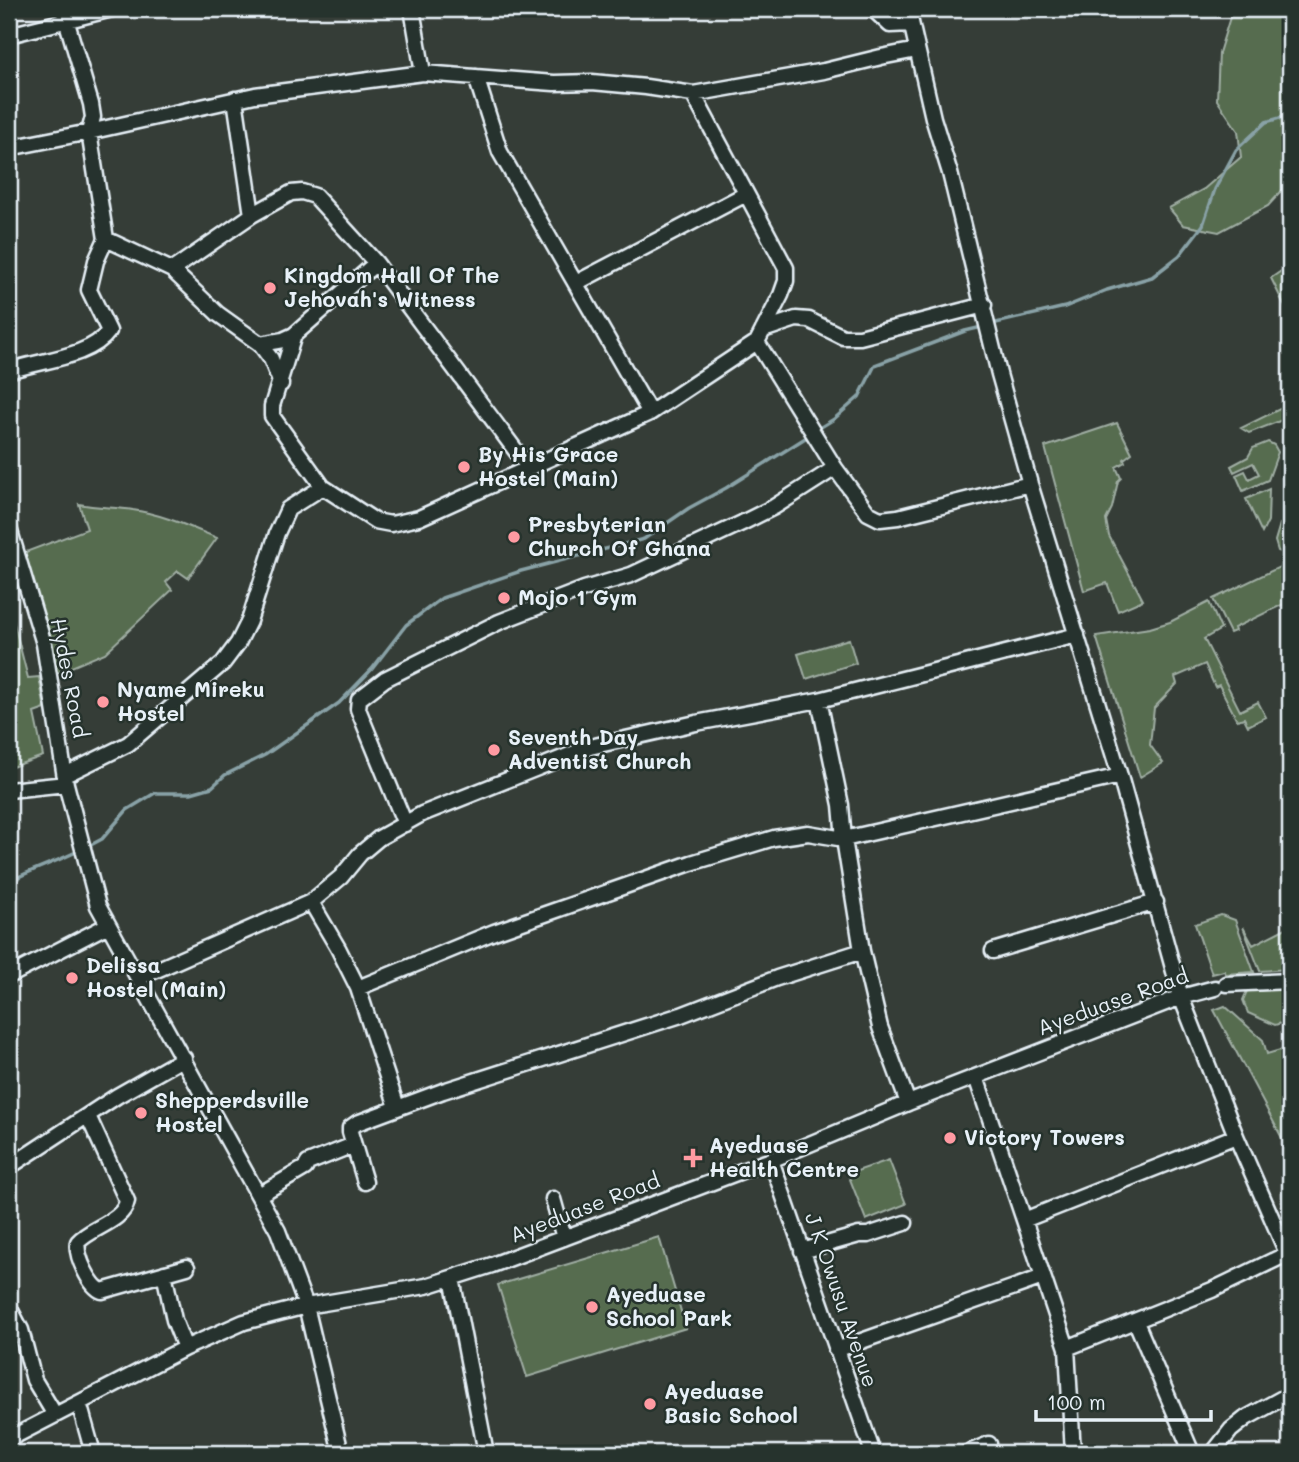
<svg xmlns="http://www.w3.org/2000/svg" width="1299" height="1462" font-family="Mali,sans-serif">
<rect width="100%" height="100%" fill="#353d37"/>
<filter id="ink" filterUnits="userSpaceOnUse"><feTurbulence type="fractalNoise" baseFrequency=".0143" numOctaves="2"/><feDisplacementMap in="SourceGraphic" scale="14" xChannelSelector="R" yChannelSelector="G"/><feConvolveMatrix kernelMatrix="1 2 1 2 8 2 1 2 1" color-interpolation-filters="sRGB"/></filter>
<g filter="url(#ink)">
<!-- green -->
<path fill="#576c50" stroke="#a0aea4" stroke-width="2" d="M 1244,9 L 1290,9 L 1290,182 L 1268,206 L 1219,232 L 1183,225 L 1169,208 L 1204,189 L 1241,157 L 1238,131 L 1217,100 L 1219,53 L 1231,14 Z
M 1290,265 L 1290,317 L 1271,278 Z
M 1290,404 L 1290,417 L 1249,433 L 1241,428 Z
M 1117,423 L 1132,453 L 1124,459 L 1125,462 L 1116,467 L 1121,478 L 1118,481 L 1112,508 L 1106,520 L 1109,536 L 1143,600 L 1118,611 L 1107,583 L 1084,591 L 1045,447 Z
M 1268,442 L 1274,445 L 1278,452 L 1268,480 L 1243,491 L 1236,475 L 1245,471 L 1249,479 L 1259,474 L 1253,463 L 1234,472 L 1231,466 L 1248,457 L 1253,448 Z
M 1269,489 L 1268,521 L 1262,533 L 1246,499 Z
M 79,504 C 97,508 115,507 133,510 C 162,514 190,527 217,538 L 188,578 L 178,571 L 166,582 L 172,590 L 105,653 L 55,674 L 23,553 L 87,529 Z
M 1280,524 L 1290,527 L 1290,555 L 1278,551 L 1275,541 Z
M 1290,562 L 1290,601 L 1234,628 L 1235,631 L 1230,633 L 1213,599 Z
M 1209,602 L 1221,629 L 1204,639 L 1240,711 L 1258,702 L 1266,717 L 1248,726 L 1244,718 L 1237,720 L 1219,685 L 1215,687 L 1205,664 L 1175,677 L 1177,684 L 1154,708 L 1150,745 L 1163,763 L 1140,777 L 1096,636 L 1150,628 L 1170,622 Z
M 9,604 L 28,678 L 39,677 L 45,709 L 34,713 L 43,756 L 9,768 Z
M 849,639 L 856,663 L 806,679 L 798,654 Z
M 1221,915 L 1235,920 L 1254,972 L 1226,974 L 1224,971 L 1212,974 L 1195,924 Z
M 1290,926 L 1290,969 L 1260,971 L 1243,927 L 1253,945 Z
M 1280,988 L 1290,989 L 1290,1008 L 1282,1011 L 1285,1022 L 1275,1025 L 1248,1013 L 1243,1000 L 1247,991 Z
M 1225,1006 L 1263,1040 L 1267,1054 L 1290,1047 L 1290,1067 L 1288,1068 L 1290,1076 L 1290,1153 L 1214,1010 Z
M 889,1160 L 906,1204 L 866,1220 L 848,1174 Z
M 659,1237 L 686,1328 L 527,1377 L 498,1285 Z"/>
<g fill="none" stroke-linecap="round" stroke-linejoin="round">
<!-- stream -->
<path stroke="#89a2a7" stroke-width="3.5" d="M 996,323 L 1065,307 L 1107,290 L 1152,277 L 1179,256 L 1203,225 L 1215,189 L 1236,150 L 1266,122 L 1290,115
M 816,430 L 834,419 L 859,397 L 875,365 L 965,331 L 982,327
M 87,847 L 102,839 L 127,810 L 155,793 L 191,793 L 212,787 L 225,775 L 265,755 L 339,703 L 372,669 L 406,625 L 442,598 L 521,571 L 644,539 L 689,508 L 726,488 L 810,435
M 9,882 C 32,869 57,862 80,850"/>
<defs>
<path id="minor" d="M 412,9 L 423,73
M 873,9 L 890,25 L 911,24
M 908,9 L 933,118 L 950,173 L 999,374 L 1030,484 L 1120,776 L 1181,997 L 1236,1136 L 1290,1260
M 9,35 L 112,9
M 476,77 L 500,152 L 650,413
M 235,99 L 252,215
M 9,148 L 89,132 L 255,95 L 423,73 L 554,83 L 592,82 L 646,87 L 693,94 L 824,71 L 881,57 L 917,50
M 106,239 L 172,270 L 218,314 L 260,344 L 271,359 L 281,384
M 172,270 L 252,215 L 291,193 L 302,192 L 315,196 L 376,263 L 528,467
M 576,283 L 746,194
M 763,330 L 796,319 L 809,320 L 843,337 L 860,337 L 984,305
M 294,335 L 272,406 L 272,416 L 323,487 L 375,521 L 391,524 L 419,518 L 650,413 L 757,342 L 781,295 L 786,281 L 786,268 L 693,94
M 757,342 L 835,468 L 868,513 L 880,519 L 898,517 L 1030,484
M 260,344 L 283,340 L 294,335 L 376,263
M 9,371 C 39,360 90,358 109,331 L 89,290 L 96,261 L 106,239 L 89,132 L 93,117 L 91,104 L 63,9
M 9,528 L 44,644 L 66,784 L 98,906 L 278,1231 L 306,1306 L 341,1453
M 65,775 L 128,744 L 223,663 L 238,643 L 249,621 L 277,533 L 288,509 L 323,487
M 9,790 L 66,784
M 405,824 L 358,709 L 359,699 L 385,679 L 499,622 L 584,589 L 631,575 L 742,523 L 774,507 L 835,468
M 311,902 L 338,948 L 358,988 L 397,1107
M 993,951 L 1156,902
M 9,976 L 108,925
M 138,978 L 311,902 L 341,877 L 360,854 L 379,838 L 422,814 L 590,747 L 696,723 L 819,700 L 1077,635
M 1226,984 L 1290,981
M 358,988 L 494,932 L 691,863 L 774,838 L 808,833 L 844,839 L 841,805 L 819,700
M 976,1077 L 1067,1348 L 1073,1453
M 908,1103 L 880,1027 L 862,951 L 844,839 L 1120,776
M 88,1116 L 127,1201 C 123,1222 91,1227 78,1242 C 75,1255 90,1287 102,1291 L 187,1267
M 771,1160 L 873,1453
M 9,1167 L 117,1096 L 184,1058
M 365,1182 L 350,1132 L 350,1128 L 357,1123 L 443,1091 L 681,1015 L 777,978 L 862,951
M 259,1195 L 305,1168 L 308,1163 L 353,1145
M 553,1199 L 564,1238
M 1024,1220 L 1236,1136
M 802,1251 L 859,1235 L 868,1235 L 905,1223
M 164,1273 L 174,1320 L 185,1348
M 452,1278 L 486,1453
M 9,1307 L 21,1330 L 34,1380 L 55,1415
M 1136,1322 L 1192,1453
M 1067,1348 L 1212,1290 L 1287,1254
M 836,1350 L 1043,1277
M 79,1403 L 93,1453
M 9,1439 L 185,1348 L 244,1322 L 306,1306 L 426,1286 L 492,1265 L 771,1160 L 908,1103 L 1181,997 L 1215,988
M 967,1453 L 989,1444
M 1213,1453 L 1231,1430 L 1246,1418 L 1290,1394"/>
</defs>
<!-- minor casing -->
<use href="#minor" stroke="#e8f1f8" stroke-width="19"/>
<!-- minor -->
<use href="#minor" stroke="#26332d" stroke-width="14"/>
</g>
</g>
<!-- markers -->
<g fill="#ff9aa2" stroke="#26332d" stroke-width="2.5">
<circle cx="270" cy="288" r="7"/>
<circle cx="464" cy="467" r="7"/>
<circle cx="514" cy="537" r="7"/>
<circle cx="504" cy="598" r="7"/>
<circle cx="103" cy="702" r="7"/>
<circle cx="494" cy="750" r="7"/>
<circle cx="72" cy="978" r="7"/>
<circle cx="141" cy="1113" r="7"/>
<circle cx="950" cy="1138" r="7"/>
<path d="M689.5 1147.5h7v7h7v7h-7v7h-7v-7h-7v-7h7z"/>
<circle cx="592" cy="1307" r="7"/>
<circle cx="650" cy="1404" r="7"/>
</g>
<g text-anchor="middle" stroke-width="5" stroke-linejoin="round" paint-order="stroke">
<!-- poi labels -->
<g font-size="21" font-weight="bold" fill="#e8f1f8" stroke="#26332d" text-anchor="start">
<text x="284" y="283">Kingdom Hall Of The<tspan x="284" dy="24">Jehovah's Witness</tspan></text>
<text x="478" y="462">By His Grace<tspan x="478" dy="24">Hostel (Main)</tspan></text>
<text x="528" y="532">Presbyterian<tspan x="528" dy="24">Church Of Ghana</tspan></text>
<text x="518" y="605">Mojo 1 Gym</text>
<text x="117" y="697">Nyame Mireku<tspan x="117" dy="24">Hostel</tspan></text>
<text x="508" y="745">Seventh Day<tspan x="508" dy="24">Adventist Church</tspan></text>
<text x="86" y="973">Delissa<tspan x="86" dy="24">Hostel (Main)</tspan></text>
<text x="155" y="1108">Shepperdsville<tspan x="155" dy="24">Hostel</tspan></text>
<text x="964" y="1145">Victory Towers</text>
<text x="709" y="1153">Ayeduase<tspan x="709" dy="24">Health Centre</tspan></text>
<text x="606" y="1302">Ayeduase<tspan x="606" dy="24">School Park</tspan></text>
<text x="664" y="1399">Ayeduase<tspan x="664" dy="24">Basic School</tspan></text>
</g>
<!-- street labels -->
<g font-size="21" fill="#e8f1f8" stroke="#26332d">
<text transform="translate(69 678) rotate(79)" y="7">Hydes Road</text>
<text transform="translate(1113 1002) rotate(-20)" y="7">Ayeduase Road</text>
<text transform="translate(585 1208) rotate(-21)" y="7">Ayeduase Road</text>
<text transform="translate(841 1300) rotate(71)" y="7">J K Owusu Avenue</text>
</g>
</g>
<!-- margin -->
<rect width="1299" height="1462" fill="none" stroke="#26332d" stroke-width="35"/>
<rect x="18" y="18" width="1264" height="1427" fill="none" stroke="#e8f1f8" stroke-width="2.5" filter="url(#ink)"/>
<!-- scale -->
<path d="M1036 1410v10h175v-10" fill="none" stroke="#e8f1f8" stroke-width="3.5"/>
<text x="1047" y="1410" font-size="21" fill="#e8f1f8" stroke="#26332d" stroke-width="5" paint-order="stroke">100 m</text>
</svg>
